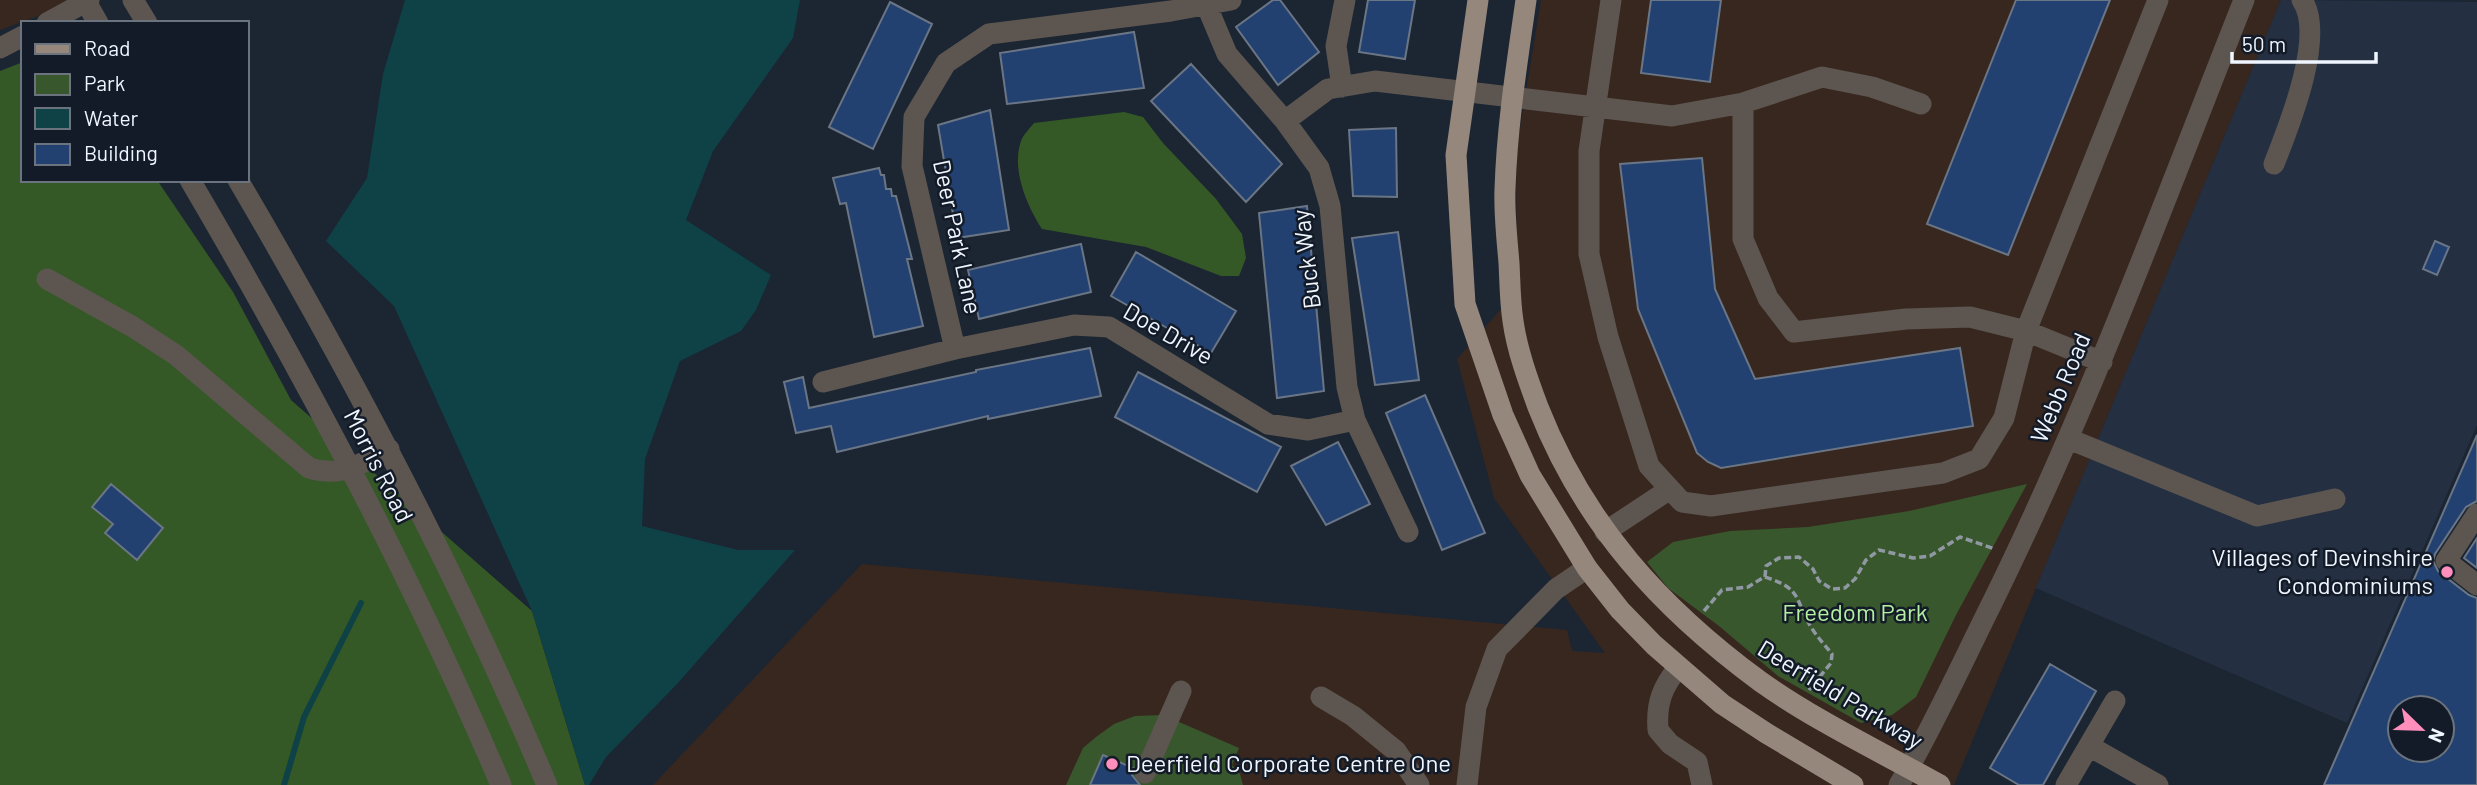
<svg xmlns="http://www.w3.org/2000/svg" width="2477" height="785" font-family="Barlow,sans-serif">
<rect width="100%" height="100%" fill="#1c2532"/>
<!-- commercial -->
<path fill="#38271f" d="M 0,0 L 81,0 L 0,30 Z
M 1541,0 L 2281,0 L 1954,785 L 653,785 L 862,564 L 1567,630 L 1572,651 L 1605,653 L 1494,498 L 1457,359 L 1517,291 L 1516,153 Z"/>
<!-- built -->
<path fill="#243042" d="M 2281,0 L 2477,2 L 2477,425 L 2347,723 L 2036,588 Z"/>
<!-- green -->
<path fill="#38572d" d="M 2027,484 L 1956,615 L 1916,697 L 1892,715 L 1861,723 L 1778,676 L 1719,626 L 1668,588 L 1647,562 L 1673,542 L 1730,531 L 1808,527 L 1909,511 Z
M 1163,715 L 1239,748 L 1232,765 L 1240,774 L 1243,785 L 1066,785 L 1083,748 L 1096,737 L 1114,724 L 1135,716 Z"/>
<!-- forest -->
<path fill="#345926" d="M 23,62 L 23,180 L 157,180 L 233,292 L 291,400 L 532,611 L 585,785 L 0,785 L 0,71 Z
M 1124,112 L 1143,117 L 1163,143 L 1216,199 L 1242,234 L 1246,258 L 1239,276 L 1221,276 L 1146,247 L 1042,229 C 1027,206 1011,169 1021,141 C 1023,135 1030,128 1034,123 Z"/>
<!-- water -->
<path fill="#0e4246" d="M 405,0 L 800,0 L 793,38 L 713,151 L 686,220 L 771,275 L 756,310 L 741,331 L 680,361 L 645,459 L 642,526 L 738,550 L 795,550 L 677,684 L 606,757 L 589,785 L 585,785 L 532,611 L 394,306 L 326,241 L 367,178 L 383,74 Z"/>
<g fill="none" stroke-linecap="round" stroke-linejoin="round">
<!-- stream -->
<path stroke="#0e4246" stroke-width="6" d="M 284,785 L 304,717 L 361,603"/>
</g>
<!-- building -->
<path fill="#224170" stroke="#6a7585" stroke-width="2" fill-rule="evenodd" d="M 1273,0 L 1280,0 L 1319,52 L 1278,85 L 1236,27 Z
M 1368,0 L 1415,0 L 1405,59 L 1359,52 Z
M 1651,0 L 1721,0 L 1710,82 L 1641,73 Z
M 2016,0 L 2110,0 L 2008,255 L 1927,224 Z
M 890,2 L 932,24 L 873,149 L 829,127 Z
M 1134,32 L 1144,88 L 1007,104 L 1000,53 Z
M 1191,64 L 1282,164 L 1246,202 L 1151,101 Z
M 990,110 L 1009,230 L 957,238 L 938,125 Z
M 1396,128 L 1397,197 L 1353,196 L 1349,130 Z
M 1702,158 L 1715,289 L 1755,379 L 1960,348 L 1973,426 L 1721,468 L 1708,462 L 1697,453 L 1638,309 L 1620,164 Z
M 879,168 L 881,175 L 884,175 L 886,189 L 891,189 L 892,196 L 896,196 L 912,259 L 907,259 L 923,326 L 874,337 L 846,203 L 840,204 L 833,178 Z
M 1307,206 L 1324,391 L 1277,398 L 1259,213 Z
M 1398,232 L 1419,380 L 1375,385 L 1352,238 Z
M 2435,241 L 2449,247 L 2437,275 L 2423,269 Z
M 1081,244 L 1091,292 L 979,319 L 968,270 Z
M 1136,252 L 1236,311 L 1211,353 L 1111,296 Z
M 1090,348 L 1101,396 L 988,419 L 988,416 L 837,452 L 831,426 L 796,433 L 784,382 L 803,377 L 809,408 L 976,372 L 976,370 Z
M 1138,372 L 1281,447 L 1257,492 L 1115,417 Z
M 1425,395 L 1485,533 L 1442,550 L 1386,413 Z
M 2477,435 L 2477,501 L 2466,507 L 2435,554 L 2433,561 L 2438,571 L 2469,595 L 2477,598 L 2477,785 L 2324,785 ZM 2400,708 L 2442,708 L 2442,750 L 2400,750 Z
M 1338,442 L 1370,504 L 1326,525 L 1291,466 Z
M 111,484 L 163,528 L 137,560 L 105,533 L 113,524 L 92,507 Z
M 2477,538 L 2477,568 L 2464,558 Z
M 2050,664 L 2096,691 L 2043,785 L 2019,785 L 1990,768 Z
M 1103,755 L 1133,768 L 1132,775 L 1140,785 L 1090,785 Z"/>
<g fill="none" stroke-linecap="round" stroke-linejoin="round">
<!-- path -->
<path stroke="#9098a3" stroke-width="3.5" stroke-dasharray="7 3.5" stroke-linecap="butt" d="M 1765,577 L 1766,566 L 1779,558 L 1799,557 L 1813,569 L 1819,581 L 1832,589 L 1845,588 L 1855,579 L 1866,560 L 1879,550 L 1913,558 L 1930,556 L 1960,537 L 1995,549
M 1765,577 C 1803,589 1794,599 1811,627 C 1817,637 1825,645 1832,654 L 1831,663 L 1809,690
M 1704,611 L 1722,590 L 1748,587 L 1764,577"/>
<!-- minor -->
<path stroke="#5d5650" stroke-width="21" d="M 85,0 L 98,23
M 133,0 L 147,23
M 1611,0 L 1589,151 L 1589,254 L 1608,337 L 1649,466 L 1682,502 L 1711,506 L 1943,473 L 1979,459 L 2004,418 L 2026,331 L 2158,0
M 1206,4 L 1227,54 L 1285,121 L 1319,168 L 1330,206 L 1347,387 L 1355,420 L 1408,532
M 47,23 L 89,0
M 0,48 L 23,36
M 1342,87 L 1336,46 L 1345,0
M 1743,103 L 1822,77 L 1872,87 L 1921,104
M 1285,121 L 1328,89 L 1375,81 L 1672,116 L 1743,103 L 1743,239 L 1768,298 L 1794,332 L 1906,319 L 1970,317 L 2026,331 L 2102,362
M 2274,164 C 2289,126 2326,35 2302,0
M 190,180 C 305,376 412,576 501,785
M 238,180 C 353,376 459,576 547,785
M 47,279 L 133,327 L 176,355 L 309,468 C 342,478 360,464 389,449
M 955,349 L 912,166 L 914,117 L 946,63 L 989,34 L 1171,11 L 1231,0
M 823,382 L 955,349 L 1074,325 L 1109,327 L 1268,424 L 1308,430 L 1355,420
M 2069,439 L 2257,516 L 2335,499
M 2477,514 L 2446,561 L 2477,585
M 1605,532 L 1670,489
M 1678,668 C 1662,687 1656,704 1658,730 L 1670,744 L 1697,762 L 1702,785
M 1321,697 L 1353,716 L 1396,751 L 1419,785
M 2089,746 L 2158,785
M 1145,773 L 1181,691
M 1467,785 L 1476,707 L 1497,649 L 1556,589 L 1587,568
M 1899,785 C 1934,725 1962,663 1993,601 C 2089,406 2164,202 2244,0
M 2066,785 L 2115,701"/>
<!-- major -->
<path stroke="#95877c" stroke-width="21" d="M 1478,0 L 1456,155 L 1465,304 L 1503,415 L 1530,475 L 1587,568 L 1620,610 L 1654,645 L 1722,704 L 1766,733 L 1853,785
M 1526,0 C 1517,63 1507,126 1505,189 C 1504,213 1507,239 1509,263 C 1510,282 1510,302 1513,321 C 1517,350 1528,380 1538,407 C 1584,524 1660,608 1761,682 C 1816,721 1881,752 1940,785"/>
</g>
<!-- markers -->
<g fill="#fe8ebc" stroke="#131b28" stroke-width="2.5">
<circle cx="2447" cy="572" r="7"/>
<circle cx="1112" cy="764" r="7"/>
</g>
<g text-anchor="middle" stroke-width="5" stroke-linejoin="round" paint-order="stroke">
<!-- street labels -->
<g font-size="24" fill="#eff6ff" stroke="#131b28">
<text transform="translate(957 237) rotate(78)" y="8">Deer Park Lane</text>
<text transform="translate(1307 259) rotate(-97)" y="8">Buck Way</text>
<text transform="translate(1168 334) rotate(30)" y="8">Doe Drive</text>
<text transform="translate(2061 388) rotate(-67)" y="8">Webb Road</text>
<text transform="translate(378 466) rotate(63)" y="8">Morris Road</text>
<text transform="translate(1840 695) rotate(31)" y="8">Deerfield Parkway</text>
</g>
<!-- poi labels -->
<g font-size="24" fill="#eff6ff" stroke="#131b28" text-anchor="end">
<text x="2433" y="566">Villages of Devinshire<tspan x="2433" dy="28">Condominiums</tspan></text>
<text x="1126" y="772" text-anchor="start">Deerfield Corporate Centre One</text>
</g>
<!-- park labels -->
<g font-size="24" fill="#b5efa1" stroke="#131b28">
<text x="1855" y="621">Freedom Park</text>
</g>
</g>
<!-- legend -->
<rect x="21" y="21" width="228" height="161" fill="#131b28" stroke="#6b737e" stroke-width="2"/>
<rect x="35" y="44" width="35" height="10" fill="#95877c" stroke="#6b737e" stroke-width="2"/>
<text x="84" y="56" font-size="21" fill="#eff6ff">Road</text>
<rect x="35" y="74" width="35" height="21" fill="#38572d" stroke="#6b737e" stroke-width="2"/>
<text x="84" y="91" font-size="21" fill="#eff6ff">Park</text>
<rect x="35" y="108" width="35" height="21" fill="#0e4246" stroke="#6b737e" stroke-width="2"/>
<text x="84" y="126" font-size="21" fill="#eff6ff">Water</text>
<rect x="35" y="144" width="35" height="21" fill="#224170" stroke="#6b737e" stroke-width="2"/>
<text x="84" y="161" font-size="21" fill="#eff6ff">Building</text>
<!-- north arrow -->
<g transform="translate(2421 729) rotate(113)"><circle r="33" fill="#131b28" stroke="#6b737e" stroke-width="2"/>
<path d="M0-5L12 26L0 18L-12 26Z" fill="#fe8ebc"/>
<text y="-10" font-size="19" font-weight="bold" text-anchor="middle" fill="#eff6ff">N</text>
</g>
<!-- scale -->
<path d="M2232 52v10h144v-10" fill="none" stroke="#eff6ff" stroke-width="3.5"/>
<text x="2242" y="52" font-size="21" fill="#eff6ff" stroke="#131b28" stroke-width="5" paint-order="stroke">50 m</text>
</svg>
